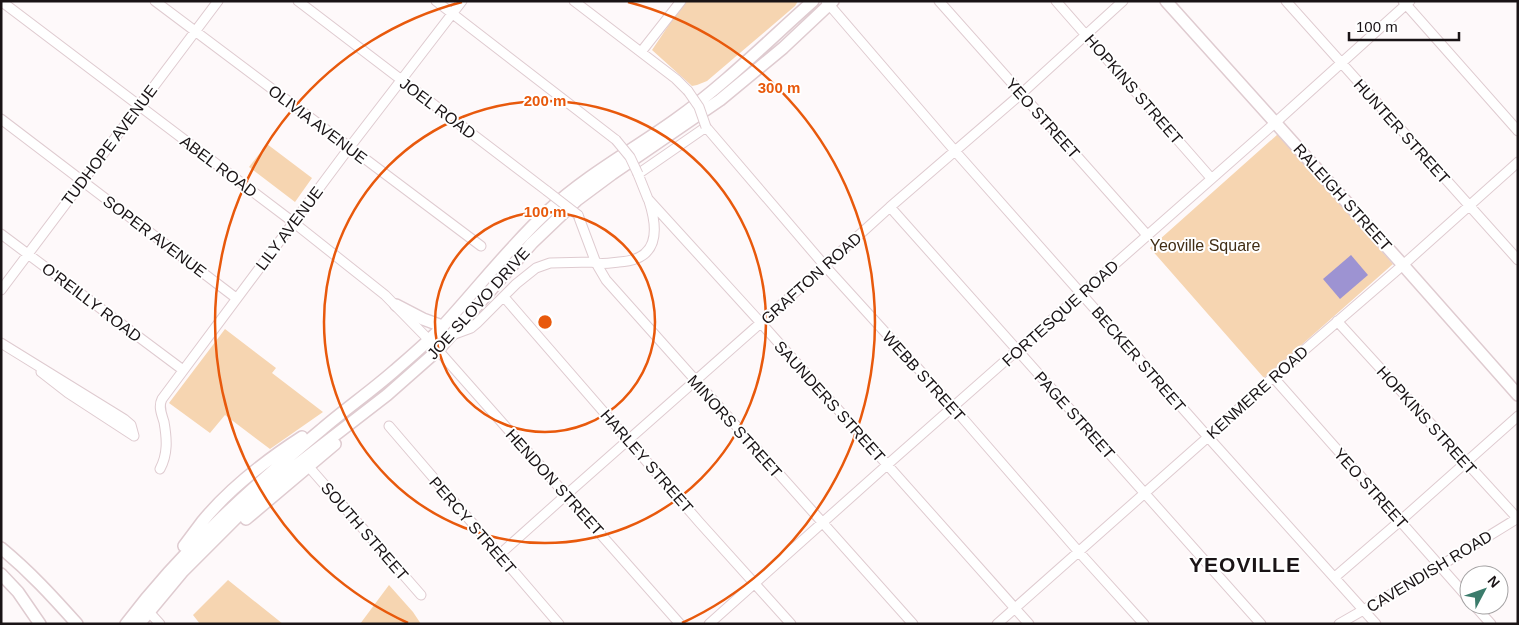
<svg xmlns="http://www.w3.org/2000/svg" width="1519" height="625" font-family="Helvetica,sans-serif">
<rect width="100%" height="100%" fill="#fef9fa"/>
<!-- green -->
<path fill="#f6d5b1" d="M 685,1 L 798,1 L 795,6 L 707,81 L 697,85 L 692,86 L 652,50 Z
M 1278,134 L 1393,264 L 1264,378 L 1150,248 Z
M 267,144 L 312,178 L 295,202 L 249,167 Z
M 225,329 L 276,368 L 272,373 L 323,412 L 270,449 L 225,415 L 210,433 L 169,403 Z
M 228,580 L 283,624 L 200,624 L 193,615 Z
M 389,585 L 413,612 L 421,624 L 360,624 Z"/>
<!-- water -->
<path fill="#9d93d2" d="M 1351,255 L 1368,275 L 1340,299 L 1323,279 Z"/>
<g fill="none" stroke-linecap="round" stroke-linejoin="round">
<defs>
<path id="minor" d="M 1,1 L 293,222 L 385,295 L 429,340 L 680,624
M 155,1 L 481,246
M 298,1 L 547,191
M 436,1 L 616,140
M 574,1 L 676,79 L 688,91
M 826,1 L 955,151 L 1208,437 L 1376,624
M 939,1 L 1147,235
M 1056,1 L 1211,178
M 1286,1 L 1518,260
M 1403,1 L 1518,131
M 641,52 L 681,1
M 1,119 L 236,298
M 890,207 L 1261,624
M 578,215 L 596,263 L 606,280 L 913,624
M 1,234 L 183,370
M 1,290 L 218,1
M 504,297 L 700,523 L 791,624
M 1337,321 L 1518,519
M 452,335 L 471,328 L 477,323 L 516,284 L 536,268 L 550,263 L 592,262 C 600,265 610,263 619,262 C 658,260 659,232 649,201
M 1,343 L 124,419 L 131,425 L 134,436
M 41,372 L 68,393 L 134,436
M 1273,377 L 1469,599
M 389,426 L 559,624
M 309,467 L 421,595
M 160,469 C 168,454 167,439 164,422 C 162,415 158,407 162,399 L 349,148 L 462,1
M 499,555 L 566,495 L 825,266 L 890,207 L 1021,94 L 1123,1
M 1335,577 L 1400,521 L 1518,416
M 1474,605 L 1491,624
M 150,613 L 160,624
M 709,624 L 887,465 L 1276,122 L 1410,1
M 997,624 L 1208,437 L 1273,377 L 1403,265 L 1518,162
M 1029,624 L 761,323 L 648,199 L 638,174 L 706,127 L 825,266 L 953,407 L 1078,551 L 1144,624
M 1339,624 L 1440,566 L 1518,518"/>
<path id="major" d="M 1166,1 L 1403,265 L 1518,395
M 396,305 L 423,319 L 442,326
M 246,519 L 335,444
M 184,546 C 190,538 196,530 202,522 C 228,490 268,459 302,437
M 1,548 C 30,572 52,596 77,624
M 1,574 L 18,592 L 40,624
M 126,624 C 182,550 250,489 321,430 C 344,410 370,392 394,371 C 410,357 427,343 442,327 C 478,288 510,246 549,210 C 587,175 633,150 675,120 C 724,85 768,41 813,1
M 139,624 L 183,571 L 241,513 L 290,470 L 387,395 L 438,350 L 532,243 L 577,200 L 612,174 L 720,100 L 783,48 L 833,1"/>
</defs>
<!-- minor casing -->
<use href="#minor" stroke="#dfcbd0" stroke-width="11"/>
<!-- major casing -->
<use href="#major" stroke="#dfcbd0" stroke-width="14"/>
<!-- minor -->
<use href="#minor" stroke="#fff" stroke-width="9"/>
<!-- major -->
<use href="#major" stroke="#fff" stroke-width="11"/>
<defs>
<path id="minor-bridge" d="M 688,91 L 699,107 L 706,127
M 616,140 L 630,157 L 638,174
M 547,191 L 578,215"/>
</defs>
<!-- minor-bridge casing -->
<use href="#minor-bridge" stroke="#dfcbd0" stroke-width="11" stroke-linecap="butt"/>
<!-- minor-bridge -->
<use href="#minor-bridge" stroke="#fff" stroke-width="9"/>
</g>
<!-- distance rings -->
<g fill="none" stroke="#e8590c" stroke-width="2.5">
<circle cx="545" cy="322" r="110"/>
<circle cx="545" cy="322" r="221"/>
<path d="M408 623A331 331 0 0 1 462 2M628 2A331 331 0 0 1 682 623"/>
</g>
<g text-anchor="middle" stroke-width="4" stroke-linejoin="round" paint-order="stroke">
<!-- street labels -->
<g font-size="16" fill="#1a1416" stroke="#fff">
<text transform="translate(1134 89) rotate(49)" y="6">HOPKINS STREET</text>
<text transform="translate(438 108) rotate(37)" y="6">JOEL ROAD</text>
<text transform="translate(1043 118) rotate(48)" y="6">YEO STREET</text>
<text transform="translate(318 124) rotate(37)" y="6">OLIVIA AVENUE</text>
<text transform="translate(1402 131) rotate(48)" y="6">HUNTER STREET</text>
<text transform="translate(109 145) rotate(-53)" y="6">TUDHOPE AVENUE</text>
<text transform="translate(219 166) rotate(37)" y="6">ABEL ROAD</text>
<text transform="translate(1343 197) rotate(48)" y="6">RALEIGH STREET</text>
<text transform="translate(289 228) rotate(-53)" y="6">LILY AVENUE</text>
<text transform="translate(155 236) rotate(37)" y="6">SOPER AVENUE</text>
<text transform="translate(811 278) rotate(-42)" y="6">GRAFTON ROAD</text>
<text transform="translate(92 302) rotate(37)" y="6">O'REILLY ROAD</text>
<text transform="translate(478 303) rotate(-48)" y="6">JOE SLOVO DRIVE</text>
<text transform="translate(1060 313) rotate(-42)" y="6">FORTESQUE ROAD</text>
<text transform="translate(1139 359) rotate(49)" y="6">BECKER STREET</text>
<text transform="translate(924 376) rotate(48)" y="6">WEBB STREET</text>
<text transform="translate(1257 392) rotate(-42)" y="6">KENMERE ROAD</text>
<text transform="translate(830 401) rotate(48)" y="6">SAUNDERS STREET</text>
<text transform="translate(1075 415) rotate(48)" y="6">PAGE STREET</text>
<text transform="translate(1427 420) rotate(48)" y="6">HOPKINS STREET</text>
<text transform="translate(735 426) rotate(48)" y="6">MINORS STREET</text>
<text transform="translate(647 461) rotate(49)" y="6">HARLEY STREET</text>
<text transform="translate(555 482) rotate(48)" y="6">HENDON STREET</text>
<text transform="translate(1371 488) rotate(48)" y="6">YEO STREET</text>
<text transform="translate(473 525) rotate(49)" y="6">PERCY STREET</text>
<text transform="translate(365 531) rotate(49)" y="6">SOUTH STREET</text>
<text transform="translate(1429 571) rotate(-31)" y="6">CAVENDISH ROAD</text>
</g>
<!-- park labels -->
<g font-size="16" fill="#412d14" stroke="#fff">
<text x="1205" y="251">Yeoville Square</text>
</g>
<!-- district labels -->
<g font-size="21" font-weight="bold" letter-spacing="1" fill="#1a1416" stroke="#fff">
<text x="1245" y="572">YEOVILLE</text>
</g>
</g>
<circle cx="545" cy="322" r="8" fill="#e8590c" stroke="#fff" stroke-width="2.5"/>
<g font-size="15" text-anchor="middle" font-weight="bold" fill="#e8590c" stroke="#fff" stroke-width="4" stroke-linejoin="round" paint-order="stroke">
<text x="779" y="93">300 m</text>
<text x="545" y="106">200 m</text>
<text x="545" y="217">100 m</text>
</g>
<!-- border -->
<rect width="1519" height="625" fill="none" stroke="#1a1416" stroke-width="5"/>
<!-- north arrow -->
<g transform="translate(1484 590) rotate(49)"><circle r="24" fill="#ffffff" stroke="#a3a1a2"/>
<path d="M0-4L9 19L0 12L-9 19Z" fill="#3b7c6c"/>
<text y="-8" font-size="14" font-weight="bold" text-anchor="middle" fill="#1a1416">N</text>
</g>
<!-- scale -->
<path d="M1349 32v8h110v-8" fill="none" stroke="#1a1416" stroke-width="2.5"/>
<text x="1356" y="32" font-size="15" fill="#1a1416" stroke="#ffffff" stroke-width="4" paint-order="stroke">100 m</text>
</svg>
